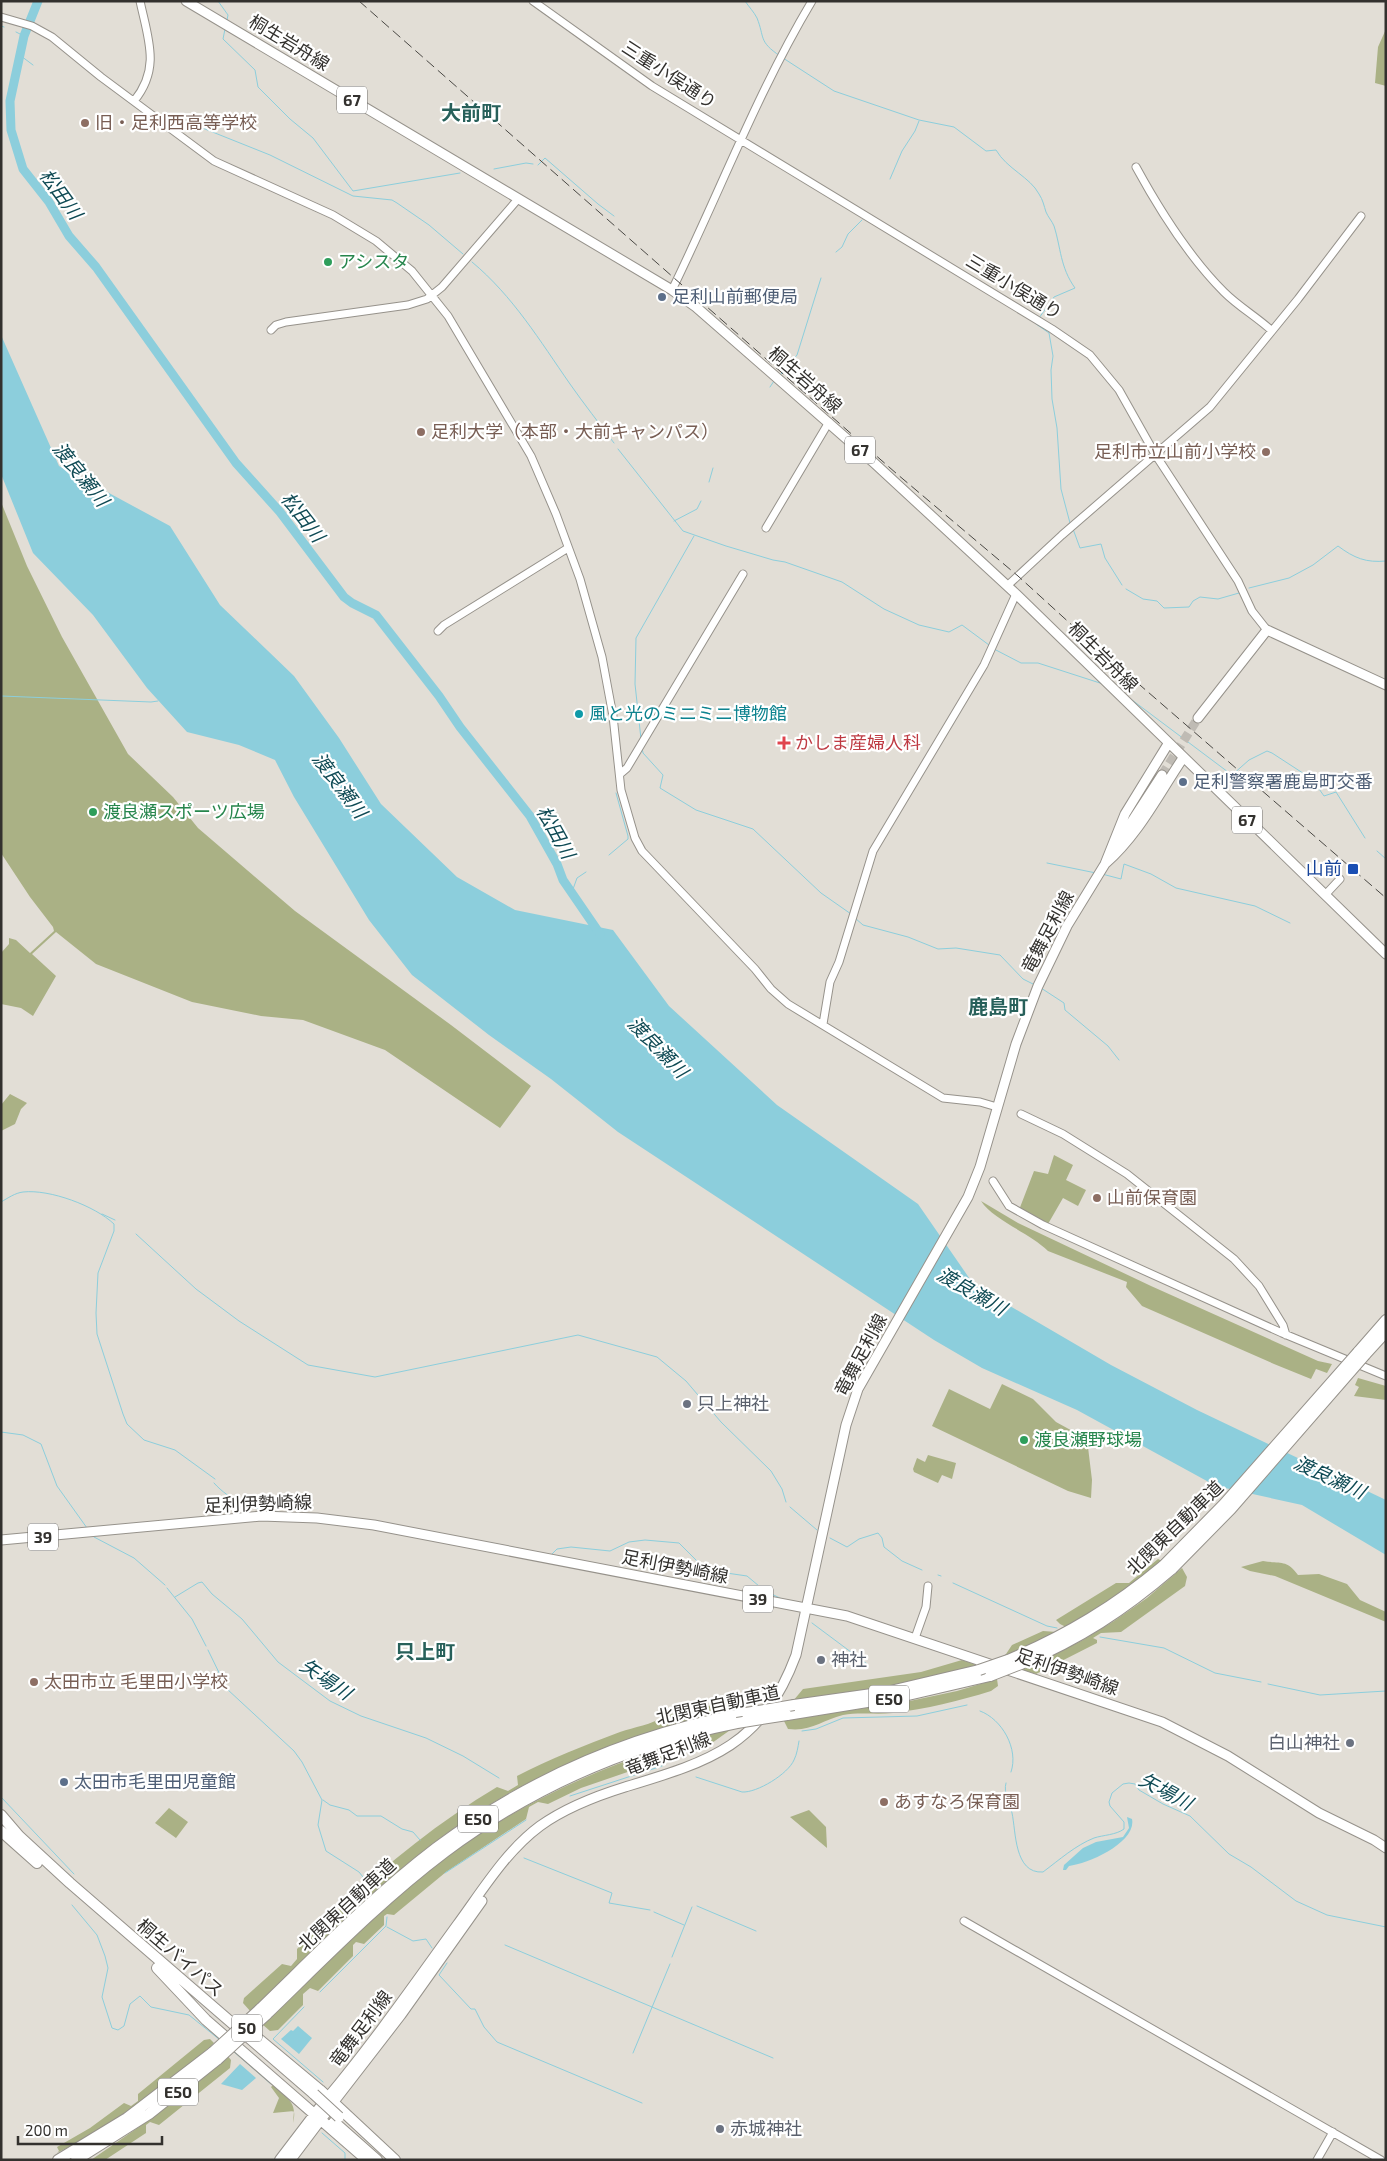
<svg xmlns="http://www.w3.org/2000/svg" width="1387" height="2161" font-family="'Exo 2','Noto Sans JP',sans-serif">
<rect width="100%" height="100%" fill="#e2ded6"/>
<!-- green -->
<path fill="#aab185" d="M 1386,29 L 1386,86 L 1375,83 L 1378,47 Z
M 1,502 L 27,566 L 62,637 L 128,754 L 173,797 L 198,828 L 295,911 L 451,1025 L 531,1086 L 500,1128 L 385,1050 L 303,1020 L 261,1016 L 192,1002 L 96,964 L 56,932 L 32,954 L 56,976 L 33,1016 L 21,1008 L 1,1004 L 1,953 L 9,944 L 9,938 L 16,940 L 30,953 L 54,931 L 53,927 L 30,897 L 1,853 Z
M 10,1094 L 27,1103 L 21,1109 L 15,1124 L 1,1131 L 1,1105 Z
M 1054,1155 L 1073,1165 L 1066,1180 L 1086,1190 L 1078,1206 L 1063,1198 L 1048,1224 L 1019,1210 L 1034,1171 L 1048,1174 Z
M 981,1201 L 1018,1223 L 1151,1286 L 1318,1361 L 1332,1364 L 1327,1373 L 1316,1369 L 1311,1379 L 1274,1364 L 1142,1306 L 1126,1287 L 1127,1282 L 1048,1251 C 1030,1233 993,1220 981,1201 Z
M 1358,1378 L 1386,1386 L 1386,1400 L 1354,1396 L 1359,1387 L 1355,1385 Z
M 1002,1384 L 1033,1399 L 1056,1422 L 1087,1439 L 1092,1480 L 1091,1498 L 1068,1491 L 932,1426 L 949,1389 L 990,1409 Z
M 928,1455 L 956,1463 L 952,1479 L 942,1475 L 938,1483 L 914,1472 L 913,1469 L 917,1458 L 925,1462 Z
M 1158,1559 L 1162,1561 L 1115,1597 L 1066,1627 L 1060,1624 L 1056,1620 L 1116,1583 L 1129,1583 Z
M 1263,1561 C 1280,1564 1287,1559 1298,1575 L 1319,1574 L 1347,1584 L 1360,1600 L 1386,1612 L 1386,1622 L 1275,1576 L 1250,1571 L 1241,1567 Z
M 1182,1568 L 1187,1577 L 1185,1586 L 1121,1632 L 1101,1633 L 1093,1638 L 1097,1640 L 1097,1643 L 1036,1674 L 1022,1670 L 1083,1640 L 1114,1621 L 1147,1598 Z
M 1043,1631 L 1057,1632 L 1004,1657 L 1012,1645 Z
M 962,1660 L 977,1665 L 896,1685 L 793,1701 L 803,1689 L 921,1672 Z
M 997,1679 L 998,1686 L 991,1691 C 959,1701 926,1709 893,1713 C 877,1715 859,1712 843,1715 C 822,1720 811,1732 788,1729 L 784,1721 L 792,1719 L 905,1702 L 957,1691 Z
M 738,1699 L 745,1706 L 744,1709 C 636,1731 532,1770 443,1836 C 373,1887 313,1952 251,2012 L 243,2003 L 244,1998 L 282,1964 L 291,1966 L 297,1959 L 297,1949 L 328,1918 L 337,1921 L 341,1917 L 339,1908 C 388,1863 440,1821 497,1787 L 508,1791 L 518,1785 L 517,1776 C 550,1759 585,1745 620,1732 C 634,1727 652,1725 664,1716 Z
M 733,1728 L 712,1743 L 581,1788 L 548,1804 L 538,1802 L 529,1807 L 526,1819 L 446,1872 L 394,1915 L 387,1914 L 384,1916 L 384,1925 L 364,1944 L 356,1942 L 353,1945 L 353,1956 L 318,1991 L 310,1988 L 303,1994 L 303,2005 L 278,2030 L 270,2031 L 262,2024 C 315,1974 367,1920 424,1874 C 515,1801 620,1756 733,1728 Z
M 169,1808 L 188,1822 L 176,1838 L 155,1823 Z
M 809,1810 L 826,1827 L 827,1848 L 790,1817 Z
M 210,2039 L 214,2043 L 210,2047 C 163,2086 113,2126 57,2153 L 59,2151 L 57,2147 L 90,2128 L 124,2103 L 131,2106 L 138,2101 L 138,2094 L 204,2040 Z
M 227,2055 L 231,2060 L 230,2068 L 159,2125 L 150,2122 L 146,2125 L 146,2133 L 105,2160 L 91,2160 L 149,2120 L 223,2061 Z
M 273,2085 C 287,2097 298,2103 293,2123 L 294,2111 L 273,2113 L 279,2098 L 271,2087 Z"/>
<!-- water -->
<path fill="#8ccedc" d="M 1,335 L 59,466 L 170,526 L 220,605 L 294,676 L 339,738 L 381,804 L 457,877 L 515,910 L 613,930 L 669,1006 L 777,1105 L 918,1204 L 974,1285 L 1111,1365 L 1197,1410 L 1386,1500 L 1386,1555 L 1302,1505 L 1216,1486 L 1077,1410 L 982,1368 L 934,1340 L 618,1132 L 551,1079 L 489,1035 L 412,975 L 369,920 L 294,797 L 275,760 L 239,745 L 187,732 L 147,688 L 93,615 L 33,553 L 1,474 Z
M 1127,1817 L 1132,1819 C 1137,1842 1089,1864 1069,1866 L 1066,1870 L 1063,1870 L 1064,1865 L 1083,1848 L 1096,1842 L 1123,1837 L 1129,1828 Z
M 298,2026 L 312,2038 L 299,2054 L 281,2039 L 291,2030 L 293,2031 Z
M 240,2064 L 256,2078 L 242,2090 L 221,2084 Z"/>
<g fill="none" stroke-linecap="round" stroke-linejoin="round">
<!-- stream -->
<path stroke="#8ccedc" stroke-width="1" d="M 218,1 L 228,15 L 227,20
M 745,1 C 749,7 754,12 757,18 C 765,38 758,41 780,56
M 1,26 L 4,27
M 225,29 L 223,39 L 255,70 L 258,87 L 290,119 L 313,138 L 353,191 L 460,173
M 16,32 L 24,36
M 21,56 L 33,65
M 783,58 L 834,91 L 919,120 L 954,127 L 986,151 L 996,150 C 1007,169 1030,177 1039,194 C 1043,200 1044,206 1046,212 C 1048,217 1052,221 1054,226 C 1061,248 1060,267 1075,288 L 1054,297 L 1039,318
M 175,121 L 195,125 L 270,155 L 353,196 L 392,200 L 397,203 L 429,225 L 463,254
M 538,165 L 545,158 L 598,204 L 614,216
M 494,169 L 526,163 L 533,164
M 890,179 L 902,151 L 915,131 L 919,121
M 836,252 L 842,247 L 848,234 L 862,220
M 472,262 C 513,296 540,341 570,384 C 584,404 599,423 614,443
M 1036,324 L 1049,333 L 1053,356 L 1051,370 L 1052,399 L 1057,428 L 1061,489 L 1070,523
M 781,374 L 797,355 L 821,278
M 770,387 L 774,381
M 618,449 L 683,531 L 726,546 L 773,560 L 785,562 L 842,582 L 884,609 L 919,625 L 949,632 L 962,625 L 989,645
M 709,482 L 713,468
M 674,521 L 697,509 L 701,501
M 1073,529 L 1080,548 L 1101,544 L 1105,558 L 1122,585
M 1249,588 L 1289,578 L 1313,565 L 1338,546 C 1354,558 1366,563 1386,561
M 1126,589 L 1143,599 L 1157,601 L 1164,608 L 1189,607 L 1193,601 L 1200,597 L 1218,599 L 1239,593
M 994,649 L 1021,663 L 1038,663 L 1103,684
M 1,696 L 151,702 L 158,701
M 1128,697 L 1232,775 L 1249,760 L 1267,751 L 1272,753 L 1312,779 L 1324,796 L 1336,792 L 1365,838
M 641,739 L 635,684 L 636,638 L 694,536
M 642,748 L 643,753 L 663,775 L 660,788 L 696,810 L 753,829 L 821,893 L 851,914
M 1377,851 L 1386,859
M 609,855 L 628,839 L 628,836 L 616,793
M 1047,863 L 1096,873
M 1102,874 L 1121,879 L 1124,864 L 1151,874 L 1176,888 L 1255,906 L 1290,923
M 572,892 L 577,878 L 586,872
M 855,918 L 863,925 L 908,937 L 938,949 L 956,948 L 1000,955 L 1023,979 L 1035,985
M 1041,988 L 1064,1003 L 1065,1010 L 1108,1046 L 1119,1060
M 1,1202 C 8,1198 15,1193 23,1192 C 50,1189 95,1206 114,1224 L 114,1231 L 98,1273 L 96,1313 L 97,1334 L 123,1414 L 127,1424 L 144,1440 L 175,1450 L 215,1479
M 102,1214 L 115,1220
M 136,1234 L 196,1289 L 239,1321 L 308,1365 L 375,1377 L 578,1335 L 657,1357 L 686,1381 L 721,1422 L 771,1471 L 782,1489 L 786,1502
M 1,1432 L 23,1435 L 41,1444 L 57,1486 L 87,1528
M 214,1483 C 230,1501 253,1510 278,1512
M 790,1507 L 817,1530
M 94,1537 L 134,1558 L 165,1585
M 830,1538 L 847,1547 L 859,1539 L 878,1533 L 882,1538 L 884,1547 L 902,1561 L 922,1570
M 491,1543 L 522,1549
M 551,1555 L 557,1549 L 571,1547 L 610,1551 L 629,1542 L 645,1540 L 679,1543 L 706,1570 L 747,1576 L 765,1591 L 780,1598
M 938,1575 L 941,1576
M 953,1583 L 1047,1626 L 1057,1628
M 167,1588 L 192,1619 L 206,1646
M 175,1597 L 198,1583 L 202,1582 L 212,1594 L 242,1619 L 278,1662 L 330,1701 L 361,1716 L 426,1738 L 463,1756 L 499,1778
M 812,1623 L 867,1664
M 1100,1637 L 1164,1648 L 1215,1673 L 1261,1682
M 208,1650 L 227,1689 L 294,1751 L 302,1762 L 322,1800 L 318,1825 L 326,1851 L 359,1872 L 367,1882
M 1268,1684 L 1320,1695 L 1386,1691
M 980,1711 C 1002,1719 1019,1749 1011,1772
M 802,1731 L 816,1729 L 843,1718 L 917,1716 L 967,1705
M 696,1777 L 742,1792 C 757,1793 788,1774 794,1760 C 797,1754 798,1747 799,1741
M 1006,1783 C 1003,1793 1010,1803 1012,1813 C 1016,1831 1014,1874 1043,1872 C 1059,1860 1076,1845 1094,1838 C 1103,1835 1116,1835 1124,1829 L 1124,1822 L 1110,1806 L 1109,1802 L 1112,1793 L 1123,1784 L 1129,1783 L 1135,1784 L 1139,1790 L 1163,1804 L 1190,1816 L 1229,1854 L 1251,1867 L 1296,1901 L 1327,1915 L 1386,1927
M 570,1796 L 662,1766
M 1,1797 L 74,1874
M 323,1800 L 330,1805 L 349,1810 L 357,1816 L 381,1816 L 402,1829 L 413,1832 L 420,1840
M 524,1858 L 612,1893 L 609,1903 L 650,1910
M 445,1873 L 526,1820
M 72,1905 L 97,1935 L 105,1956 L 108,1968 L 102,1997 L 112,2028 L 118,2030 L 124,2026 L 130,2004 L 140,1996 L 151,2007 L 189,2015 L 220,2040
M 697,1906 L 756,1931
M 654,1912 L 684,1925
M 387,1927 L 413,1941 L 426,1939 L 432,1948
M 505,1945 L 773,2058
M 672,1957 L 692,1907
M 447,1963 L 439,1975 L 471,2009 L 475,2009 L 484,2027 L 497,2042 L 642,2103
M 320,1992 L 386,1926 L 387,1917
M 304,2007 L 273,2039 L 323,2082
M 233,2051 L 271,2084
M 633,2053 L 670,1964
M 322,2133 L 345,2153 L 345,2160"/>
<!-- river -->
<path stroke="#8ccedc" stroke-width="9" d="M 38,1 L 24,36 L 10,101 L 11,130 L 23,169 L 49,202 L 69,236 L 96,267 L 236,463 L 280,512 L 344,597 L 352,603 L 376,615 L 439,696 L 460,727 L 530,816 L 557,864 L 563,880 L 600,934"/>
<!-- major-tunnel -->
<path stroke="#bfbbb4" stroke-width="9" stroke-dasharray="9 4.5" stroke-linecap="butt" d="M 1162,775 L 1198,718"/>
<defs>
<path id="minor" d="M 533,1 L 652,86 L 1052,329 L 1090,355 L 1119,390 L 1155,454 L 1238,581 L 1252,611 L 1267,630
M 1,17 L 32,26 L 52,37 L 101,77 L 214,161 L 333,215 L 376,241 L 412,271 L 448,316 L 531,456 L 556,514 L 580,579 L 602,657 L 613,716 L 621,790 L 635,838 L 642,851 L 755,969 L 771,989 L 788,1004 L 943,1098 L 980,1102 L 997,1107
M 134,101 C 161,68 148,39 140,1
M 1136,167 C 1160,211 1188,256 1224,292 C 1239,307 1257,317 1272,331
M 672,290 C 719,194 757,93 812,1
M 271,330 L 276,325 L 286,322 L 408,305 L 427,299 L 442,287 L 518,199
M 766,528 L 829,422
M 1007,586 L 1062,535 L 1210,407 L 1298,299 L 1361,216
M 438,631 L 444,625 L 568,548
M 620,774 L 627,768 L 743,574
M 1325,895 L 1340,879
M 823,1024 L 830,982 L 839,962 L 873,851 L 984,665 L 1016,594
M 1021,1114 L 1063,1134 L 1127,1174 L 1234,1259 L 1259,1286 L 1283,1325 L 1286,1335
M 993,1181 L 1009,1206 L 1043,1225 L 1282,1333 L 1386,1376
M 915,1638 L 926,1607 L 928,1586
M 964,1921 L 1381,2160
M 1317,2160 L 1333,2132"/>
<path id="major" d="M 186,1 L 672,290 L 696,307 L 872,461 L 1016,594 L 1386,954
M 1198,718 L 1267,630 L 1386,685
M 1114,849 L 1162,775
M 1105,864 C 1139,834 1158,795 1183,758
M 1,1540 L 261,1516 L 317,1518 L 374,1525 L 847,1616 L 1162,1722 L 1228,1756 L 1319,1813 L 1374,1840 L 1386,1848
M 328,2097 C 374,2042 415,1983 457,1925 C 482,1891 506,1851 540,1826 C 565,1808 596,1796 625,1787 C 711,1761 762,1746 796,1655 L 846,1425 L 858,1389 L 968,1197 L 980,1167 L 1016,1044 L 1038,986 L 1067,926 L 1105,864 L 1125,814 L 1168,744
M 333,2103 L 401,2015 L 482,1901"/>
<path id="highway" d="M 1358,1352 L 1386,1320
M 1365,1355 L 1386,1332
M 1008,1660 C 1067,1635 1115,1606 1164,1565
M 1021,1664 C 1080,1639 1123,1611 1172,1569
M 794,1705 L 886,1692 L 979,1670
M 787,1715 L 904,1696 L 990,1676
M 1,1815 L 19,1836 L 70,1883 L 314,2094
M 1,1831 L 37,1863
M 157,1968 L 206,2020 L 367,2160
M 260,2009 C 317,1954 373,1896 436,1848 C 528,1779 634,1734 746,1713
M 266,2015 C 324,1959 380,1901 445,1852 C 531,1788 631,1744 737,1723
M 260,2040 L 320,2090 L 395,2160
M 334,2122 L 377,2160
M 58,2160 L 127,2118 L 213,2052
M 76,2160 L 149,2114 L 218,2059
M 280,2160 L 328,2097
M 290,2160 L 333,2103"/>
</defs>
<!-- minor casing -->
<use href="#minor" stroke="#96928b" stroke-width="9"/>
<!-- major casing -->
<use href="#major" stroke="#96928b" stroke-width="11"/>
<!-- highway casing -->
<use href="#highway" stroke="#96928b" stroke-width="12"/>
<!-- minor -->
<use href="#minor" stroke="#fff" stroke-width="7"/>
<!-- major -->
<use href="#major" stroke="#fff" stroke-width="9"/>
<!-- highway -->
<use href="#highway" stroke="#fff" stroke-width="10"/>
<!-- rail -->
<path stroke="#4a4844" stroke-width="1" stroke-dasharray="10 5" stroke-linecap="butt" d="M 359,1 L 897,474 L 1018,576 L 1096,647 L 1386,898"/>
<defs>
<path id="highway-bridge" d="M 1164,1565 L 1224,1504 L 1358,1352
M 1172,1569 L 1231,1509 L 1365,1355
M 979,1670 L 1008,1660
M 990,1676 L 1021,1664
M 746,1713 L 794,1705
M 737,1723 L 787,1715
M 213,2052 L 260,2009
M 218,2059 L 266,2015
M 314,2094 L 339,2117"/>
</defs>
<!-- highway-bridge casing -->
<use href="#highway-bridge" stroke="#96928b" stroke-width="12" stroke-linecap="butt"/>
<!-- highway-bridge -->
<use href="#highway-bridge" stroke="#fff" stroke-width="10"/>
</g>
<!-- markers -->
<g fill="#8d6e63" stroke="#fff" stroke-width="2">
<circle cx="85" cy="123" r="5"/>
<circle cx="421" cy="432" r="5"/>
<circle cx="1266" cy="452" r="5"/>
<circle cx="1097" cy="1198" r="5"/>
<circle cx="34" cy="1682" r="5"/>
<circle cx="884" cy="1802" r="5"/>
</g>
<g fill="#2e9e5b" stroke="#fff" stroke-width="2">
<circle cx="328" cy="262" r="5"/>
<circle cx="93" cy="812" r="5"/>
<circle cx="1024" cy="1440" r="5"/>
</g>
<g fill="#5c6f8a" stroke="#fff" stroke-width="2">
<circle cx="662" cy="297" r="5"/>
<circle cx="1183" cy="782" r="5"/>
<circle cx="64" cy="1782" r="5"/>
</g>
<circle fill="#0f9aa8" stroke="#fff" stroke-width="2" cx="579" cy="714" r="5"/>
<path fill="#e0444e" stroke="#fff" stroke-width="2" d="M781.5 735.5h5v5h5v5h-5v5h-5v-5h-5v-5h5z"/>
<rect fill="#1a4fb4" stroke="#fff" stroke-width="2" x="1347" y="863" width="12" height="12" rx="2.5"/>
<g fill="#6b7280" stroke="#fff" stroke-width="2">
<circle cx="687" cy="1404" r="5"/>
<circle cx="821" cy="1660" r="5"/>
<circle cx="1350" cy="1743" r="5"/>
<circle cx="720" cy="2129" r="5"/>
</g>
<g text-anchor="middle" stroke-width="4.5" stroke-linejoin="round" paint-order="stroke">
<!-- shield labels -->
<g fill="#fff" stroke="#706f6d" stroke-width="1">
<rect x="337" y="86.5" width="30" height="27" rx="4"/>
<rect x="845" y="436.5" width="30" height="27" rx="4"/>
<rect x="1232" y="806.5" width="30" height="27" rx="4"/>
<rect x="28" y="1523.5" width="30" height="27" rx="4"/>
<rect x="743" y="1585.5" width="30" height="27" rx="4"/>
<rect x="869" y="1685.5" width="40" height="27" rx="4"/>
<rect x="458" y="1805.5" width="40" height="27" rx="4"/>
<rect x="232" y="2014.5" width="30" height="27" rx="4"/>
<rect x="158" y="2078.5" width="40" height="27" rx="4"/>
</g>
<g font-size="16" font-weight="bold" fill="#33312e">
<text x="352" y="106">67</text>
<text x="860" y="456">67</text>
<text x="1247" y="826">67</text>
<text x="43" y="1543">39</text>
<text x="758" y="1605">39</text>
<text x="889" y="1705">E50</text>
<text x="478" y="1825">E50</text>
<text x="247" y="2034">50</text>
<text x="178" y="2098">E50</text>
</g>
<!-- street labels -->
<g font-size="18" fill="#33312e" stroke="#fff">
<text transform="translate(289 43) rotate(31)" y="6">桐生岩舟線</text>
<text transform="translate(669 75) rotate(33)" y="6">三重小俣通り</text>
<text transform="translate(1014 287) rotate(31)" y="6">三重小俣通り</text>
<text transform="translate(805 380) rotate(41)" y="6">桐生岩舟線</text>
<text transform="translate(1103 657) rotate(45)" y="6">桐生岩舟線</text>
<text transform="translate(1048 932) rotate(-62)" y="6">竜舞足利線</text>
<text transform="translate(861 1355) rotate(-62)" y="6">竜舞足利線</text>
<text transform="translate(258 1504) rotate(-2)" y="6">足利伊勢崎線</text>
<text transform="translate(1175 1528) rotate(-44)" y="6">北関東自動車道</text>
<text transform="translate(675 1567) rotate(11)" y="6">足利伊勢崎線</text>
<text transform="translate(1067 1672) rotate(19)" y="6">足利伊勢崎線</text>
<text transform="translate(718 1705) rotate(-12)" y="6">北関東自動車道</text>
<text transform="translate(668 1754) rotate(-21)" y="6">竜舞足利線</text>
<text transform="translate(347 1905) rotate(-43)" y="6">北関東自動車道</text>
<text transform="translate(180 1958) rotate(41)" y="6">桐生バイパス</text>
<text transform="translate(361 2029) rotate(-53)" y="6">竜舞足利線</text>
</g>
<!-- education labels -->
<g font-size="18" fill="#785e54" stroke="#fff" text-anchor="start">
<text x="95" y="129">旧・足利西高等学校</text>
<text x="431" y="438">足利大学（本部・大前キャンパス）</text>
<text x="1256" y="458" text-anchor="end">足利市立山前小学校</text>
<text x="1107" y="1204">山前保育園</text>
<text x="44" y="1688">太田市立 毛里田小学校</text>
<text x="894" y="1808">あすなろ保育園</text>
</g>
<!-- leisure labels -->
<g font-size="18" fill="#27864d" stroke="#fff" text-anchor="start">
<text x="338" y="268">アシスタ</text>
<text x="103" y="818">渡良瀬スポーツ広場</text>
<text x="1034" y="1446">渡良瀬野球場</text>
</g>
<!-- service labels -->
<g font-size="18" fill="#4e5e75" stroke="#fff" text-anchor="start">
<text x="672" y="303">足利山前郵便局</text>
<text x="1193" y="788">足利警察署鹿島町交番</text>
<text x="74" y="1788">太田市毛里田児童館</text>
</g>
<!-- culture labels -->
<g font-size="18" fill="#0d838f" stroke="#fff" text-anchor="start">
<text x="589" y="720">風と光のミニミニ博物館</text>
</g>
<!-- health labels -->
<g font-size="18" fill="#be3a42" stroke="#fff" text-anchor="start">
<text x="795" y="749">かしま産婦人科</text>
</g>
<!-- transit labels -->
<g font-size="18" fill="#164399" stroke="#fff" text-anchor="end">
<text x="1342" y="875">山前</text>
</g>
<!-- worship labels -->
<g font-size="18" fill="#5b616d" stroke="#fff" text-anchor="start">
<text x="697" y="1410">只上神社</text>
<text x="831" y="1666">神社</text>
<text x="1340" y="1749" text-anchor="end">白山神社</text>
<text x="730" y="2135">赤城神社</text>
</g>
<!-- water labels -->
<g font-size="19" font-style="italic" fill="#0f4a54" stroke="#fff">
<text transform="translate(61 194) rotate(54)" y="7">松田川</text>
<text transform="translate(81 474) rotate(51)" y="7">渡良瀬川</text>
<text transform="translate(303 517) rotate(52)" y="7">松田川</text>
<text transform="translate(340 785) rotate(53)" y="7">渡良瀬川</text>
<text transform="translate(556 832) rotate(61)" y="7">松田川</text>
<text transform="translate(658 1047) rotate(46)" y="7">渡良瀬川</text>
<text transform="translate(972 1291) rotate(30)" y="7">渡良瀬川</text>
<text transform="translate(1330 1477) rotate(25)" y="7">渡良瀬川</text>
<text transform="translate(326 1679) rotate(34)" y="7">矢場川</text>
<text transform="translate(1166 1791) rotate(28)" y="7">矢場川</text>
</g>
<!-- quarter labels -->
<g font-size="20" font-weight="bold" fill="#27605a" stroke="#fff">
<text x="471" y="120">大前町</text>
<text x="998" y="1014">鹿島町</text>
<text x="425" y="1659">只上町</text>
</g>
</g>
<!-- border -->
<rect width="1387" height="2161" fill="none" stroke="#33312e" stroke-width="5"/>
<!-- scale -->
<path d="M18 2136v8h144v-8" fill="none" stroke="#33312e" stroke-width="2.5"/>
<text x="25" y="2136" font-size="15" fill="#33312e" stroke="#ffffff" stroke-width="4" paint-order="stroke">200 m</text>
</svg>
